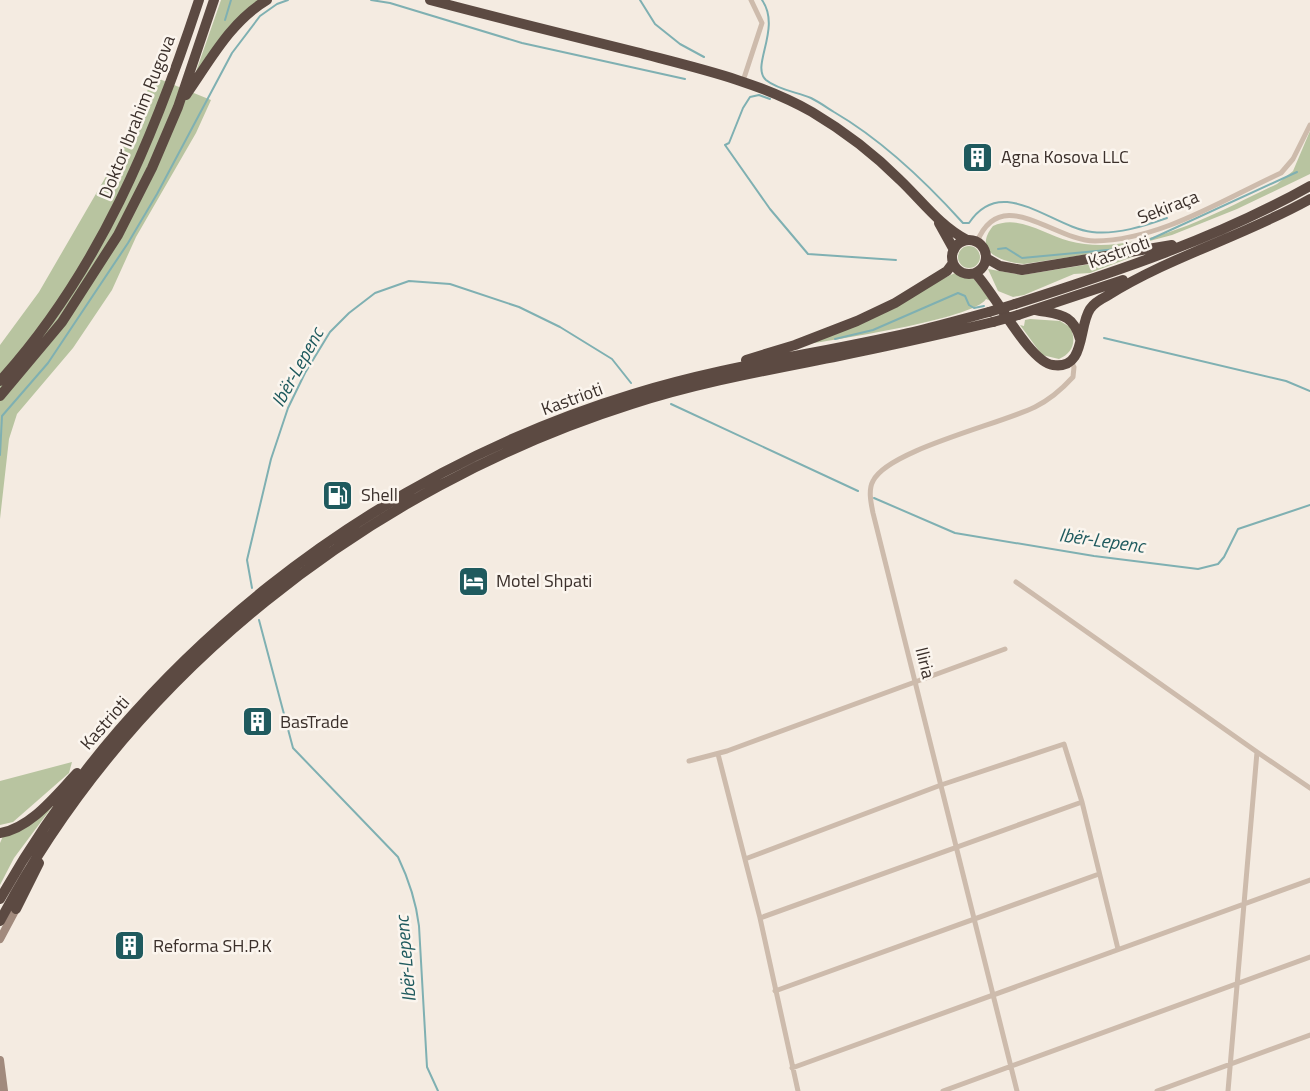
<svg xmlns="http://www.w3.org/2000/svg" width="1310" height="1091" font-family="'Titillium Web',sans-serif">
<rect width="100%" height="100%" fill="#f4ebe1"/>
<!-- green -->
<path fill="#b8c4a0" d="M 221,0 L 259,0 C 230,20 212,54 192,83 Z
M 152,76 L 211,100 L 196,133 L 136,237 L 112,290 L 73,348 L 17,414 L 9,439 L 0,519 L 0,345 L 39,292 L 137,123 Z
M 1310,131 L 1310,174 L 1237,209 L 1172,235 L 1116,250 L 1024,264 C 1002,262 972,252 993,226 C 1018,214 1044,234 1069,241 C 1084,245 1101,246 1117,244 C 1174,238 1226,208 1277,184 L 1293,171 Z
M958 257a11 11 0 1 1 22 0a11 11 0 1 1-22 0Z
M 1140,254 L 1090,273 L 1074,274 L 1024,295 L 1013,297 L 998,291 L 988,269 L 1022,275 L 1122,259 Z
M 955,273 L 974,279 L 991,301 L 986,299 C 974,319 829,341 800,345 Z
M 1030,319 L 1060,321 L 1070,327 C 1077,341 1073,353 1059,359 L 1042,355 L 1020,325 L 1024,326 L 1025,320 Z
M 72,762 L 69,773 L 13,822 L 0,825 L 0,781 Z
M 61,795 L 14,858 L 0,885 L 0,843 L 3,836 Z"/>
<g fill="none" stroke-linecap="round" stroke-linejoin="round">
<!-- stream -->
<path stroke="#7fb0b2" stroke-width="2" d="M 371,0 L 390,3 L 522,43 L 685,79
M 640,0 L 655,24 L 680,44 L 704,57
M 762,0 C 782,29 750,66 766,80 C 778,90 797,92 811,98 C 819,102 826,107 834,112 C 882,140 926,182 963,223 L 969,223 C 1002,173 1051,227 1092,232 C 1117,235 1144,226 1167,218
M 225,20 L 231,0
M 770,99 L 759,95 L 750,97 L 743,108 L 729,143 L 725,145 L 770,209 L 808,254 L 896,260
M 1151,239 L 1297,172
M 998,249 L 1006,248 L 1022,258 L 1118,249
M 1104,338 L 1286,381 L 1310,391
M 835,339 L 873,330 L 958,293 L 965,296 L 969,305 L 974,308 L 984,306
M 671,404 L 858,491
M 0,455 L 2,416 L 48,363 L 128,243 L 157,194 L 232,53 L 260,16 L 277,4 L 288,0
M 874,498 L 955,533 L 1094,556 L 1198,569 L 1218,564 L 1224,557 L 1238,529 L 1310,505
M 252,588 L 247,560 L 271,459 L 288,408 L 305,373 L 330,332 L 349,313 L 375,293 L 409,281 L 450,284 L 519,307 L 560,327 L 612,359 L 631,383
M 259,620 L 293,748 L 398,857 C 409,880 416,901 419,926 L 427,1067 L 438,1091"/>
<!-- street -->
<path stroke="#cdbbac" stroke-width="5" d="M 743,81 L 762,23 L 751,0
M 977,242 C 1001,183 1054,241 1095,241 C 1161,240 1222,200 1281,173 L 1293,159 L 1310,125
M 1016,582 L 1257,752 L 1228,1091
M 1257,752 L 1310,788
M 718,754 L 760,918 L 798,1091
M 689,761 L 727,751 L 1005,649
M 745,859 L 941,785 L 1064,744 L 1082,802 L 1118,949
M 760,918 L 1082,802
M 775,991 L 1099,874
M 792,1068 L 1310,880
M 943,1091 L 1310,957
M 1017,1091 L 873,513 C 871,503 868,490 873,481 C 888,450 1001,424 1035,407 C 1049,400 1063,388 1073,377 L 1074,367 L 1071,361
M 1157,1091 L 1310,1035"/>
<!-- secondary -->
<path stroke="#a18a7d" stroke-width="8" d="M 0,939 L 16,909
M 0,1060 L 4,1091"/>
<!-- highway -->
<path stroke="#5c4a42" stroke-width="10" d="M 430,0 C 498,18 567,35 636,52 C 697,68 757,81 812,112 C 844,131 874,154 900,180 C 922,201 940,226 967,240
M 186,95 C 210,61 230,22 267,0
M 939,223 L 954,250
M952 257a17 17 0 1 1 34 0a17 17 0 1 1-34 0Z
M 986,258 L 1000,266 L 1022,270 L 1172,245
M 975,273 C 995,293 1029,362 1053,365 C 1086,370 1078,327 1090,309 C 1094,303 1101,299 1107,296 C 1171,256 1244,236 1310,199
M 1015,304 C 1115,272 1218,238 1310,186
M 1036,310 C 1059,315 1073,313 1080,339
M 1018,315 L 1123,280
M 746,360 L 795,345 L 857,321 L 895,303 L 947,271 L 953,263
M 0,381 C 99,272 154,137 199,0
M 0,396 L 62,322 L 118,235 L 152,168 L 178,107 L 214,0
M 0,833 C 31,828 56,795 77,773
M 0,899 C 135,659 370,474 633,394 C 723,366 816,354 908,333 C 935,327 962,319 989,312
M 16,909 L 39,863
M 0,921 C 131,674 367,488 632,404 C 700,382 769,370 839,356 C 890,346 942,334 993,322"/>
<!-- highway-bridge -->
<path stroke="#5c4a42" stroke-width="10" d="M 989,312 L 1015,304
M 993,322 L 1018,315"/>
</g>
<!-- icons -->
<defs>
<symbol id="building-square" viewBox="-11 -11 22 22"><rect x="-9" y="-9" width="18" height="18" rx="4" fill="#1f5a5e" stroke="#fbf5ee"/><path d="M-4-6H4V6H1V3H-1V6H-4ZM-2.5-4.3h1.7v1.8h-1.7ZM.8-4.3h1.7v1.8H.8ZM-2.5-1h1.7V.8h-1.7ZM.8-1h1.7V.8H.8Z" fill="#fff"/></symbol>
<symbol id="fuel-square" viewBox="-11 -11 22 22"><rect x="-9" y="-9" width="18" height="18" rx="4" fill="#1f5a5e" stroke="#fbf5ee"/><path d="M-5.5-6h7V0h2V4h1.3V-2.5L3-4.5l.8-.8L6-3V5H2.5V1h-1V6h-7ZM-4.2-4.7v3.2H.2V-4.7Z" fill="#fff"/></symbol>
<symbol id="hotel-square" viewBox="-11 -11 22 22"><rect x="-9" y="-9" width="18" height="18" rx="4" fill="#1f5a5e" stroke="#fbf5ee"/><path d="M-6-4.5h1.5V1H6V5H4.5V3h-9V5H-6ZM-4 0a1.8 1.8 0 1 1 3.6 0ZM.5 0V-2.5h3Q6-2.5 6 0Z" fill="#fff"/></symbol>
</defs>
<g fill-rule="evenodd">
<use href="#building-square" x="960" y="140" width="35" height="35"/>
<use href="#fuel-square" x="320" y="478" width="35" height="35"/>
<use href="#hotel-square" x="456" y="564" width="35" height="35"/>
<use href="#building-square" x="240" y="704" width="35" height="35"/>
<use href="#building-square" x="112" y="928" width="35" height="35"/>
</g>
<g text-anchor="middle" stroke-width="5" stroke-linejoin="round" paint-order="stroke">
<!-- street labels -->
<g font-size="18" fill="#3b302b" stroke="#fbf5ee">
<text transform="translate(137 117) rotate(-68)" y="6">Doktor Ibrahim Rugova</text>
<text transform="translate(1168 207) rotate(-21)" y="6">Sekiraça</text>
<text transform="translate(1119 252) rotate(-20)" y="6">Kastrioti</text>
<text transform="translate(572 399) rotate(-20)" y="6">Kastrioti</text>
<text transform="translate(925 663) rotate(76)" y="6">Iliria</text>
<text transform="translate(105 723) rotate(-49)" y="6">Kastrioti</text>
</g>
<!-- poi labels -->
<g font-size="18" fill="#3b302b" stroke="#fbf5ee" text-anchor="start">
<text x="1001" y="163">Agna Kosova LLC</text>
<text x="361" y="501">Shell</text>
<text x="496" y="587">Motel Shpati</text>
<text x="280" y="728">BasTrade</text>
<text x="153" y="952">Reforma SH.P.K</text>
</g>
<!-- water labels -->
<g font-size="19" font-style="italic" fill="#1f5a5e" stroke="#fbf5ee">
<text transform="translate(297 367) rotate(-61)" y="7">Ibër-Lepenc</text>
<text transform="translate(1102 540) rotate(8)" y="7">Ibër-Lepenc</text>
<text transform="translate(405 959) rotate(-95)" y="7">Ibër-Lepenc</text>
</g>
</g>
</svg>
